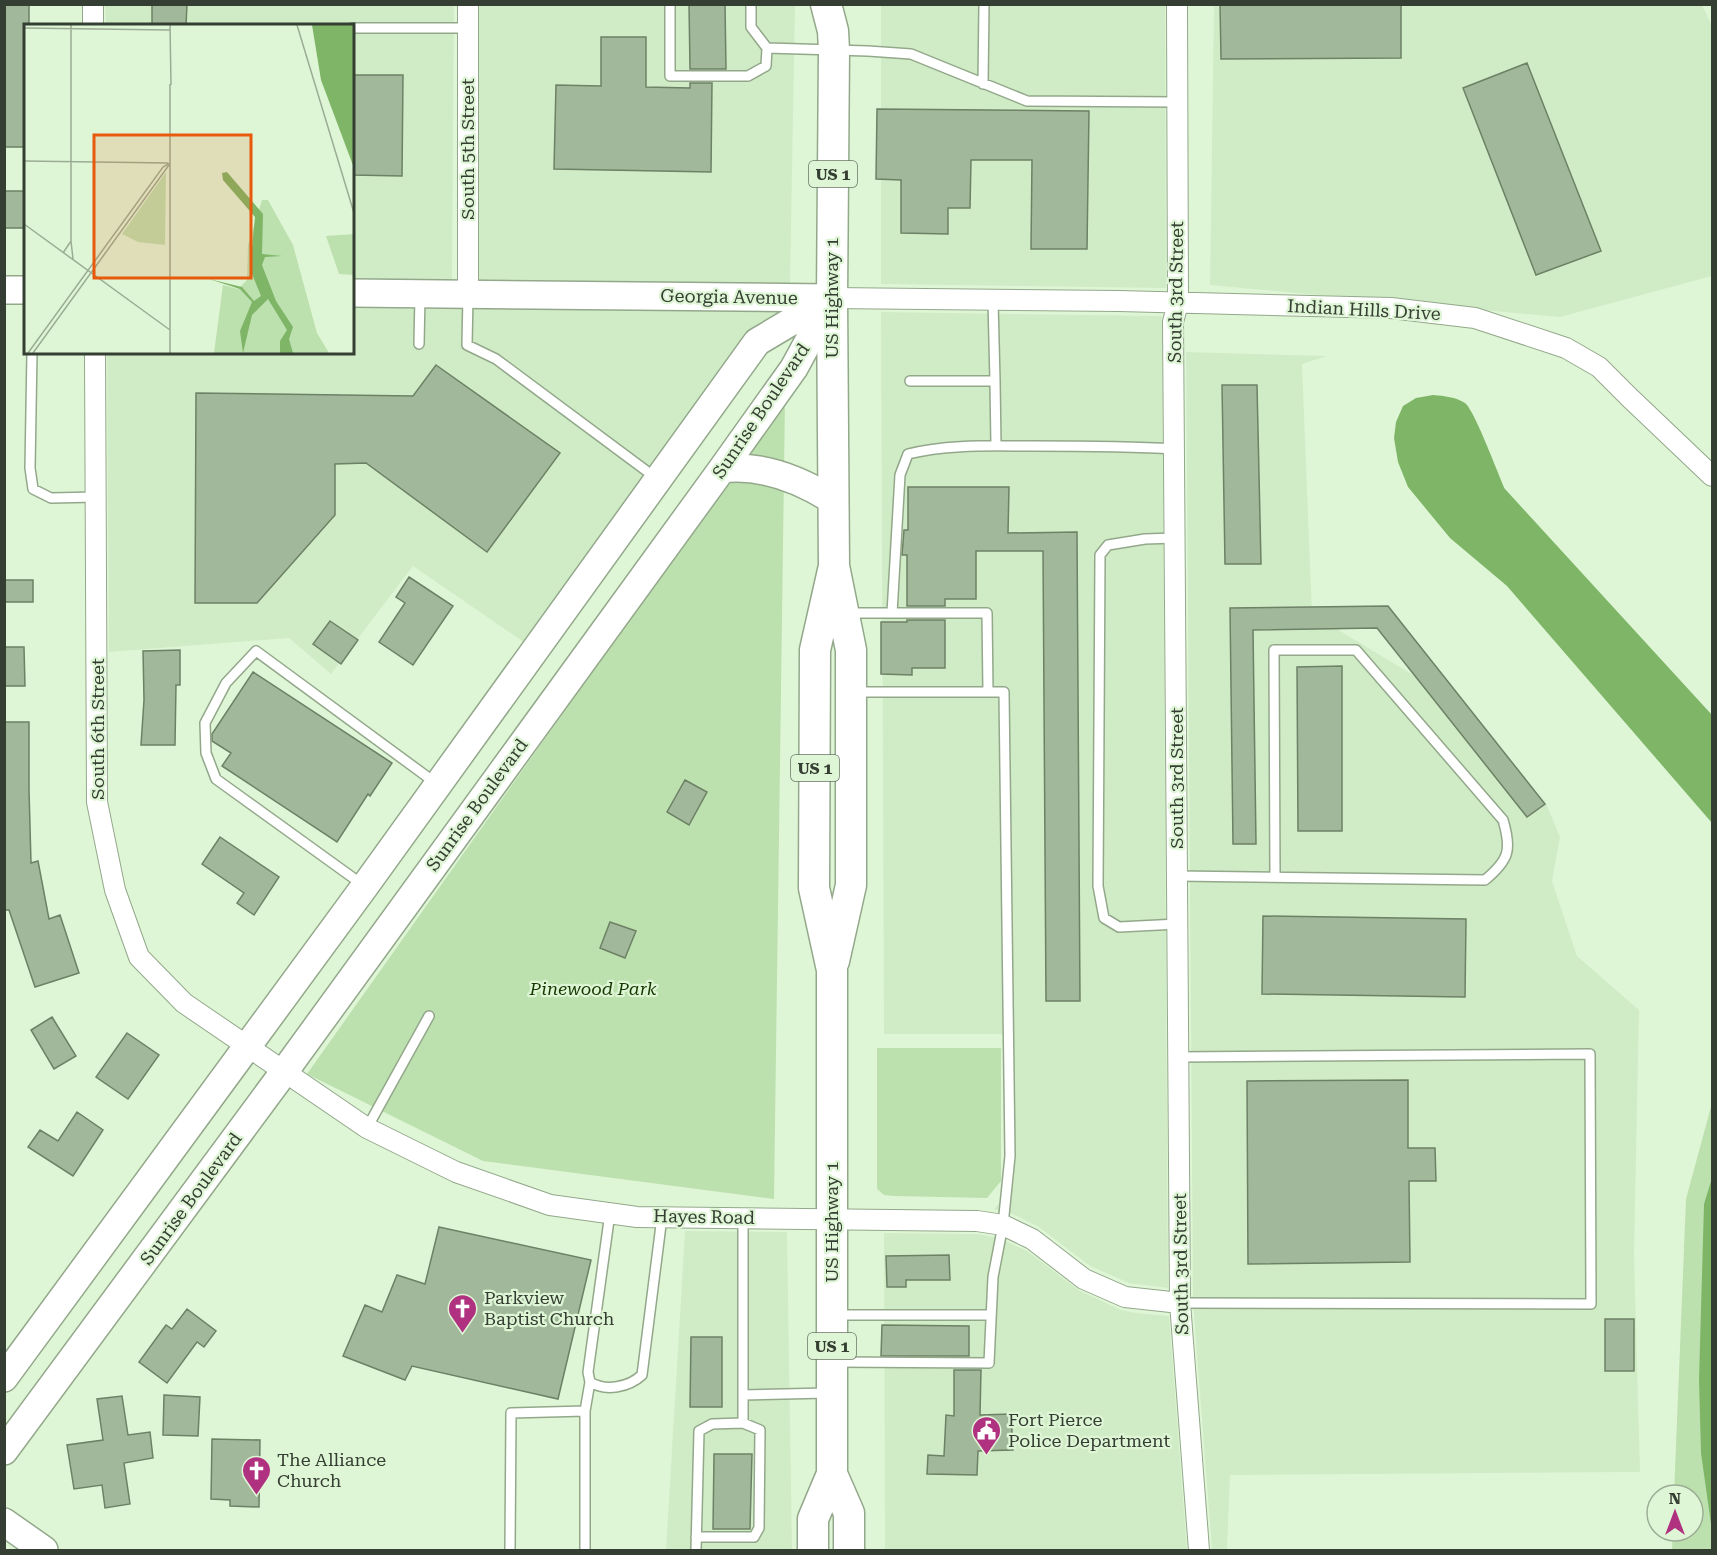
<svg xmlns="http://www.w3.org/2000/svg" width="1717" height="1555" font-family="'Roboto Serif',serif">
<rect width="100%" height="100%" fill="#dff6d6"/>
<!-- built -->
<path fill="#d0ecc6" d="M 105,5 L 454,5 L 452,281 L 353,280 L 352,26 L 106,25 Z
M 479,5 L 795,5 L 790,283 L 477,282 Z
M 881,5 L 1165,5 L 1166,288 L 881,284 Z
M 1214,5 L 1702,5 L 1712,26 L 1712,276 L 1560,317 L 1210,285 Z
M 353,308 L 452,309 L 783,311 L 525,643 L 413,566 L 331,674 L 289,638 L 109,652 L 107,353 L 352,352 Z
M 881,312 L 1162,316 L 1168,1288 L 1129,1283 L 1090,1266 L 1039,1227 L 1008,1212 L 994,1209 L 1010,1191 L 1014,1181 L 1014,1048 L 1008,1037 L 1001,1034 L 884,1034 Z
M 1186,352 L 1327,356 L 1302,364 L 1312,614 L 1438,690 L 1545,801 L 1560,837 L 1552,881 L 1577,956 L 1639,1010 L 1634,1254 L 1640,1472 L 1230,1475 L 1227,1550 L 1212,1550 L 1193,1303 Z
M 685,1231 L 787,1232 L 792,1550 L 666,1550 Z
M 884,1233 L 977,1234 L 999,1238 L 1027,1251 L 1080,1291 L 1121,1310 L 1136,1313 L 1169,1316 L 1187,1550 L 885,1550 Z"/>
<!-- green -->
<path fill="#bde0af" d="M 785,400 L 774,1199 L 483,1161 L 307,1074 Z
M 877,1048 L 1001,1048 L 1001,1181 L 987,1198 L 894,1196 L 884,1195 L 877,1189 Z
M 1712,1103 L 1712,1550 L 1672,1550 L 1673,1531 L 1693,1531 L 1693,1495 L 1674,1495 L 1686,1199 Z"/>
<!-- water -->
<path fill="#7eb567" d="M 1433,395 C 1445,396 1455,397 1465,403 C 1475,411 1498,474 1505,489 L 1712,715 L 1712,823 L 1507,586 L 1450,538 L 1408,487 L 1398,462 L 1394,438 L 1396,422 L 1403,406 L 1416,398 Z
M 1712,1178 L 1712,1531 L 1701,1453 L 1699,1380 L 1704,1204 Z"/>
<!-- building -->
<path fill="#a2b89a" stroke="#6d8165" stroke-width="1.5" d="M 4,4 L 29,4 L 29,26 L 26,26 L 26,147 L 4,147 Z
M 152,4 L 187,4 L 186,26 L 152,26 Z
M 689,4 L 725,4 L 726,69 L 690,69 Z
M 1220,4 L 1401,4 L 1401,58 L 1221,59 Z
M 601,37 L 646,37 L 646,87 L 690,88 L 690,83 L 712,83 L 711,172 L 554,169 L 556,85 L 601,86 Z
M 1527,63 L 1601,251 L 1536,275 L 1463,88 Z
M 352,75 L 403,75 L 402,176 L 352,175 Z
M 877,109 L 1089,111 L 1087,249 L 1031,249 L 1032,160 L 971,160 L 970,208 L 948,208 L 948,234 L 901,233 L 901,180 L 876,179 Z
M 4,191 L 26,191 L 26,228 L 4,228 Z
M 436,365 L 560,453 L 487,552 L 366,463 L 335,464 L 335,515 L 257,603 L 195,603 L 196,393 L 413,396 Z
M 1222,385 L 1257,385 L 1261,564 L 1225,564 Z
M 908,487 L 1009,487 L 1008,533 L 1077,532 L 1080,1001 L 1046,1001 L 1043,551 L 976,551 L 976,599 L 945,599 L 945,606 L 907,606 L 907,555 L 902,555 L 904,530 L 908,530 Z
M 409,577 L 453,606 L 413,665 L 379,642 L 405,603 L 396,597 Z
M 4,580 L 33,580 L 33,602 L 4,602 Z
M 1388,606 L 1545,804 L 1527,817 L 1377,628 L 1253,630 L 1256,844 L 1233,844 L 1230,608 Z
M 907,620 L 945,620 L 945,668 L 912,668 L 912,675 L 881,674 L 881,622 L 907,622 Z
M 330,621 L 358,640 L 341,664 L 313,644 Z
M 4,647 L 24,647 L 25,686 L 4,686 Z
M 180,650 L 180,685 L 176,685 L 175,745 L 141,745 L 144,700 L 143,651 Z
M 1342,666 L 1342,831 L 1298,831 L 1297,667 Z
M 253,672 L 392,763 L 370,796 L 368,794 L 337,842 L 222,766 L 231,753 L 212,741 L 212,734 Z
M 4,722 L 29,722 L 29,790 L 31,863 L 38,861 L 49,919 L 60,915 L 79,973 L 35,987 L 9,910 L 4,910 Z
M 685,780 L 707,792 L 689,825 L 667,812 Z
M 220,837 L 279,877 L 254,915 L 237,903 L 244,893 L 202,864 Z
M 1263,916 L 1466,919 L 1465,997 L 1262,994 Z
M 610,922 L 636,931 L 625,958 L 600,948 Z
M 52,1017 L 76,1056 L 54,1069 L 31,1030 Z
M 127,1033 L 159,1055 L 128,1099 L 96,1077 Z
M 1408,1080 L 1408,1148 L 1435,1148 L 1436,1181 L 1409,1181 L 1410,1262 L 1248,1264 L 1247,1081 Z
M 77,1112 L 103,1130 L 73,1176 L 28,1147 L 40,1130 L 58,1141 Z
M 439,1227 L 591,1260 L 558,1399 L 412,1366 L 405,1380 L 343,1356 L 365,1305 L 382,1312 L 397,1275 L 425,1284 Z
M 949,1255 L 950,1280 L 906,1280 L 906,1287 L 887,1287 L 886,1256 Z
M 187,1309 L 216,1331 L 204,1347 L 197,1342 L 167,1383 L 139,1362 L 166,1325 L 172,1329 Z
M 1605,1319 L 1634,1319 L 1634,1371 L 1605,1371 Z
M 882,1325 L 969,1326 L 969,1356 L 881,1356 Z
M 691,1337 L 722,1337 L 722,1407 L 690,1407 Z
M 954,1370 L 981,1370 L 980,1415 L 1011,1414 L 1013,1450 L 978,1451 L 977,1475 L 927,1474 L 928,1455 L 944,1456 L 946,1415 L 954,1416 Z
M 164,1395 L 200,1397 L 198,1436 L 163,1435 Z
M 122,1396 L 128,1435 L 150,1432 L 153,1458 L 124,1463 L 130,1504 L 105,1508 L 102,1485 L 74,1489 L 67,1445 L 103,1440 L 97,1399 Z
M 212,1439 L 260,1440 L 259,1507 L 230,1506 L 230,1500 L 211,1499 Z
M 714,1454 L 752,1454 L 750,1529 L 713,1529 Z"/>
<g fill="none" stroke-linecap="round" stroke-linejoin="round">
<defs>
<path id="lane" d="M 670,4 L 670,76 L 748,76 L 766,66 L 767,48
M 751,4 L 751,27 L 767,48 L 868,51 L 911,54 L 1027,101 L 1177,102
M 352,28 L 468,28
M 983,84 L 984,4
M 468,296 L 467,345 L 496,359 L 656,478
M 993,301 L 995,381
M 419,344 L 420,296
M 32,352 L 30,468 L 33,489 L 51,498 L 96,497
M 910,381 L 995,381 L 996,446
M 1175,538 L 1145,539 L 1108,545 L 1100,555 L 1098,886 L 1104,918 L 1119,927 L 1178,924
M 846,613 L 987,613 L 988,692
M 892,613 L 900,475 L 908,454 C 948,444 990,446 1032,446 C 1079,446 1127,446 1174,449
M 1177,876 L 1485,880 C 1509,860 1512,850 1503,820 L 1356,650 L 1274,650 L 1275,877
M 363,885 L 216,779 L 206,753 L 205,723 L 226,683 L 256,651 L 437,784
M 1178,1057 L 1590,1054 L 1591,1304 L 1180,1303
M 367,1128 L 429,1016
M 610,1213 L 588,1372 L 590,1382 C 606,1392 629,1387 642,1375 L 662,1217
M 835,1315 L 991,1315
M 835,1362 L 989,1363 L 993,1277 L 1003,1225 L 1010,1156 L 1004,692 L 854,692
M 743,1395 L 827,1393
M 585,1411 L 590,1382
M 696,1537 L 754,1537 L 759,1528 L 760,1430 L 743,1423
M 510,1550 L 511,1413 L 585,1411 L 585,1550
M 696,1550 L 699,1431 L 712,1424 L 743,1423 L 743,1218"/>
<path id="street" d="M 93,4 L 93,26
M 468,4 L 468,294
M 1177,4 L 1178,303 L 1173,322 L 1180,1303 L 1199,1550
M 832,298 L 1119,301 L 1391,308 L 1475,318 L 1566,348 L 1599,367 L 1629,397 L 1712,476
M 95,352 L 97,802 L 115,890 L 139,957 L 184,1003 L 367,1128 L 456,1172 L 550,1205 L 637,1217 L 977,1221 L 1003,1225 L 1032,1239 L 1084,1279 L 1125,1297 L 1180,1303"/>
<path id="secondary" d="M 4,290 L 26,290
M 352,293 L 830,298
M 722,469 C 762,464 801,480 834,501
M 4,1378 L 365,886 L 757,342 L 831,298
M 4,1451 L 284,1072 L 722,469 L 794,368 L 832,298
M 4,1522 L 44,1550"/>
<path id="primary" d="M 826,4 L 833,31 L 834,50 L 832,298 L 834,566 L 851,650 L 851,885 L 834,961
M 832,1474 L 849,1513 L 849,1550
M 813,1550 L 813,1519 L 832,1474 L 832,970 L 814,888 L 815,650 L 834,566"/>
</defs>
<!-- lane casing -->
<use href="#lane" stroke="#93a88b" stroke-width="12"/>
<!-- street casing -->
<use href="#street" stroke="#93a88b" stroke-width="22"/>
<!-- secondary casing -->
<use href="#secondary" stroke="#93a88b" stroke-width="30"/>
<!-- primary casing -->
<use href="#primary" stroke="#93a88b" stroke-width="33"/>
<!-- lane -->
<use href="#lane" stroke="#fff" stroke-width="9"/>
<!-- street -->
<use href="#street" stroke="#fff" stroke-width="20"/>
<!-- secondary -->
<use href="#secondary" stroke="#fff" stroke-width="27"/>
<!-- primary -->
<use href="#primary" stroke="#fff" stroke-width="30"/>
</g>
<!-- icons -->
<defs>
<symbol id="church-pin" viewBox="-11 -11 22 30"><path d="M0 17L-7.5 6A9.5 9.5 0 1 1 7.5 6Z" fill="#b03180" stroke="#dff6d6"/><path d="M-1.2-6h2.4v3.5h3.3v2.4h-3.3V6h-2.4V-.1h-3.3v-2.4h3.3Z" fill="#fff"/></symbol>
<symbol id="civic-pin" viewBox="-11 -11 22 30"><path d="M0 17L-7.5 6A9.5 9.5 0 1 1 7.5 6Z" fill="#b03180" stroke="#dff6d6"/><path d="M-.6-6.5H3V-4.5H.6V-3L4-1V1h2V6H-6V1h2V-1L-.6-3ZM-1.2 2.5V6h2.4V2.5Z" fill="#fff"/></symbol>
</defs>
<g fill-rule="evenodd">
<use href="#church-pin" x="446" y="1292" width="33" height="45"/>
<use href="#civic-pin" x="970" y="1414" width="33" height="45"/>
<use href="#church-pin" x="240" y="1454" width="33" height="45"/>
</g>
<g text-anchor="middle" stroke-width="4.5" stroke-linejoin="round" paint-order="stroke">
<!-- shield labels -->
<g fill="#dff6d6" stroke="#687563" stroke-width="1.5">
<rect x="809" y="161" width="48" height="26" rx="4.5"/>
<rect x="791" y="755" width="48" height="26" rx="4.5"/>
<rect x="808" y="1333" width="48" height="26" rx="4.5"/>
</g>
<g font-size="16" font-weight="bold" fill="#353e32">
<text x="833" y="180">US 1</text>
<text x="815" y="774">US 1</text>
<text x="832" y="1352">US 1</text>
</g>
<!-- street labels -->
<g font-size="18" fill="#353e32" stroke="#dff6d6">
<text transform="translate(468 149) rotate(-90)" y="6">South 5th Street</text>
<text transform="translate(1176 292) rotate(-89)" y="6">South 3rd Street</text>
<text transform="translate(729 297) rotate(1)" y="6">Georgia Avenue</text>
<text transform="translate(832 298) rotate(-90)" y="6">US Highway 1</text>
<text transform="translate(1364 310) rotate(3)" y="6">Indian Hills Drive</text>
<text transform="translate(761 411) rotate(-56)" y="6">Sunrise Boulevard</text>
<text transform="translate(98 729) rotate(-90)" y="6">South 6th Street</text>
<text transform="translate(1177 778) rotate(-90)" y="6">South 3rd Street</text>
<text transform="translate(477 805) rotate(-54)" y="6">Sunrise Boulevard</text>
<text transform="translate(191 1199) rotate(-54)" y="6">Sunrise Boulevard</text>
<text transform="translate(704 1217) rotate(1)" y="6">Hayes Road</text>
<text transform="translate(832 1222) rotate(-90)" y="6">US Highway 1</text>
<text transform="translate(1181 1264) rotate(-91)" y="6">South 3rd Street</text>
</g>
<!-- park labels -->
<g font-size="18" font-style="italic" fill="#163901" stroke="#dff6d6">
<text x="593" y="995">Pinewood Park</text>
</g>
<!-- poi labels -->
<g font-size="18" fill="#353e32" stroke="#dff6d6" text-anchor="start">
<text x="484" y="1304">Parkview<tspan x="484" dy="21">Baptist Church</tspan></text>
<text x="1008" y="1426">Fort Pierce<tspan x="1008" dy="21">Police Department</tspan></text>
<text x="277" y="1466">The Alliance<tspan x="277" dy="21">Church</tspan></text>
</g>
</g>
<!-- overview -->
<g transform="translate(24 24)">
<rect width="330" height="330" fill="#dff6d6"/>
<path d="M 142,148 L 141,221 L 114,218 L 98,210 ZM 238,176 L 244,176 L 269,221 L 293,309 L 305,329 L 190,329 L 199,261 L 214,265 L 223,256 L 224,221 ZM 330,210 L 330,251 L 315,250 L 302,212 Z" fill="#bde0af"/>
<path d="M 288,1 L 330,1 L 330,144 L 297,56 ZM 203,148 L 239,190 L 238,230 L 258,232 L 241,233 L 238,241 L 252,277 L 269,303 L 265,315 L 269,329 L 256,329 L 256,317 L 263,306 L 244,275 L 228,291 L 219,329 L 216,307 L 228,278 L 216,265 L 185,255 L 218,263 L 230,277 L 237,272 L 226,245 L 231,193 L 199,156 L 198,149 Z" fill="#7eb567"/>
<path fill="none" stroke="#9bac94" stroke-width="1.5" d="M 146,1 L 147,61M 273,1 L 330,189M 0,4 L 146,6M 0,137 L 144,139M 146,166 L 146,275M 0,200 L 146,306M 146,200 L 146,60M 47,217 L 49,235M 39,229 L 47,217 L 47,1M 4,329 L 139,143 L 146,139M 9,329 L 145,141M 146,329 L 146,247"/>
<path fill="#e8590c" fill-opacity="0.15" stroke="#e8590c" stroke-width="3" d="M 70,111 L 227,111 L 227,254 L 70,254 Z"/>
<rect width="330" height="330" fill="none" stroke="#353e32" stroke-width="3"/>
</g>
<!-- border -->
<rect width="1717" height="1555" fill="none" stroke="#353e32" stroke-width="12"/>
<!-- north arrow -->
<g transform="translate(1675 1513)"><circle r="28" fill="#dff6d6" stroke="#9bac94" stroke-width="1.5"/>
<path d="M0-4.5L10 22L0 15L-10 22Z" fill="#b03180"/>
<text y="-9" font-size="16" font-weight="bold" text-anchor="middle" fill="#353e32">N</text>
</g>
</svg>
